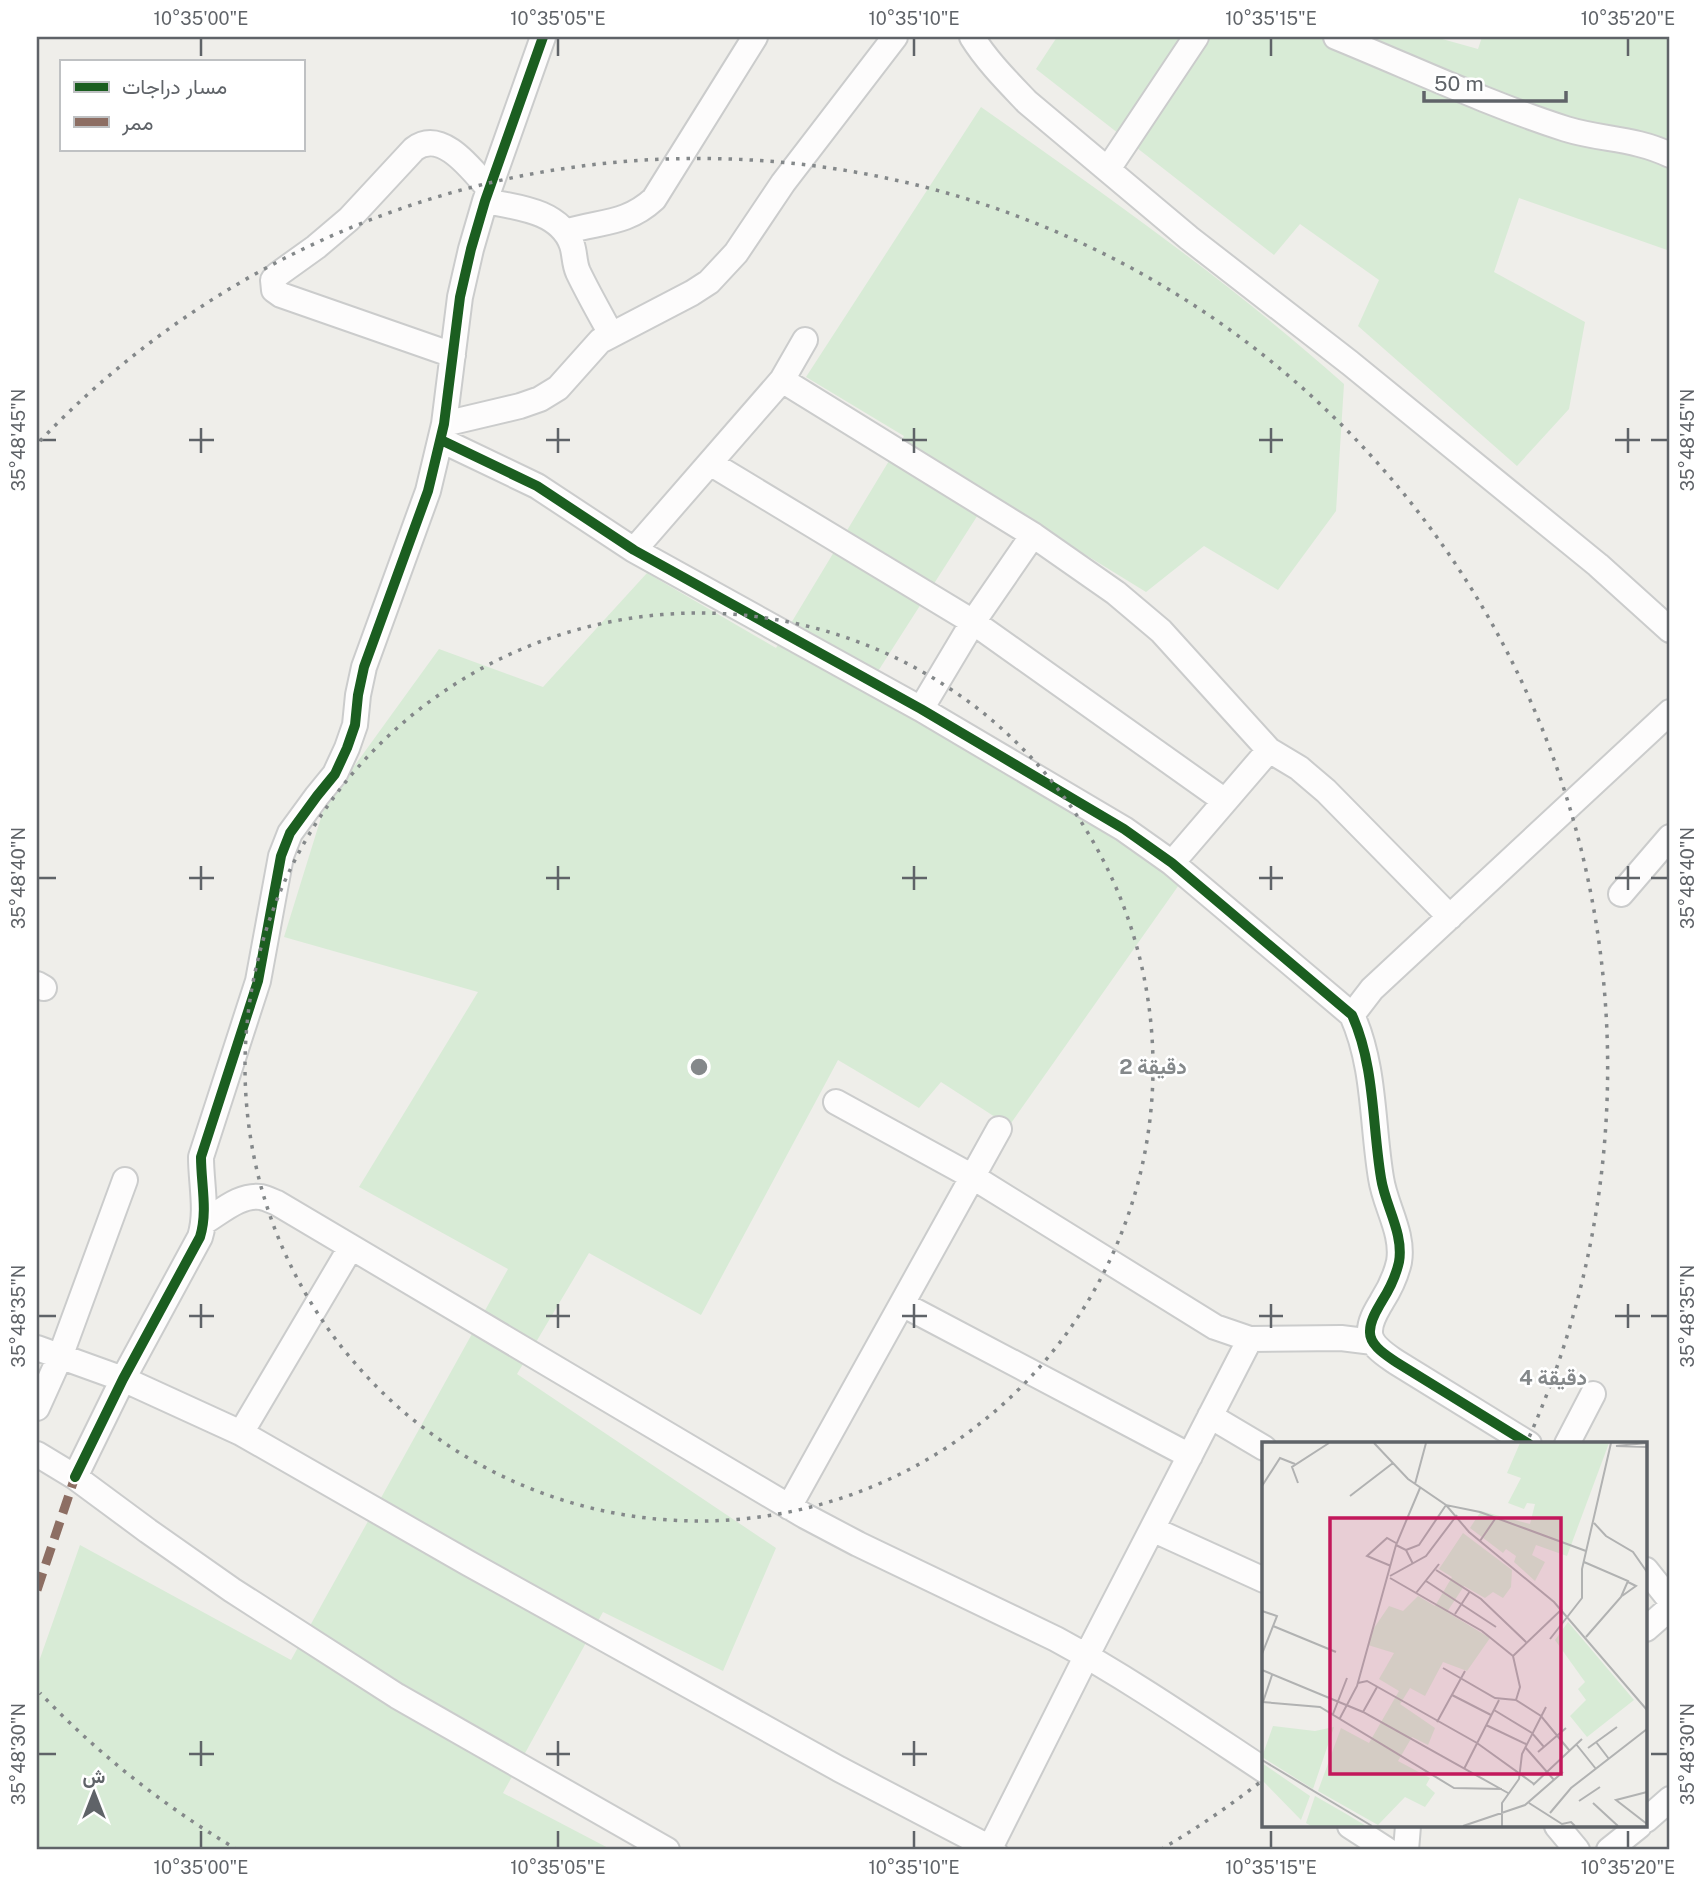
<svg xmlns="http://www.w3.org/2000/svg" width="1707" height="1887" font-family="'Public Sans',Vazirmatn,sans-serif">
<rect width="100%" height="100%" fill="#efeeea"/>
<!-- green -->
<path fill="#d8ebd6" d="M 1057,37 L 1435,37 L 1478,49 L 1482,37 L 1670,37 L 1670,251 L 1519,198 L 1494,272 L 1585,322 L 1569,409 L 1517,466 L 1358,326 L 1379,280 L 1300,224 L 1274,255 L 1036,69 Z
M 981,107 C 1106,195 1231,283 1344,384 L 1336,511 L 1278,590 L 1204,546 L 1146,592 L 990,496 L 866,690 L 1106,830 L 1181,882 L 1009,1126 L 941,1082 L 919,1108 L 838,1060 L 701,1315 L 589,1253 L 517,1374 L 776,1548 L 723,1671 L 603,1612 L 503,1793 L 612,1850 L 37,1850 L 37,1667 L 80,1545 L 291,1660 L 508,1269 L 359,1187 L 478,992 L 284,937 L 324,808 L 439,649 L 543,687 L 647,573 L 776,648 L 904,436 L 806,377 Z"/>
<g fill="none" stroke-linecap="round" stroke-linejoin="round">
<defs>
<path id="minor" d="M 972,37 C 987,61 1007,81 1027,102 L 1189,238 L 1350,363 L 1598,565 L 1670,630
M 1336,37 C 1412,68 1488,104 1566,129 C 1602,140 1635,138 1670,155
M 1108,169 L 1196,37
M 485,201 C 515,207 560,210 572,245 C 575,254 574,263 578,272 C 588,293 600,314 611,334
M 565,232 C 599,221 626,225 654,199 L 755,37
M 453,355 L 281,295 L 274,290 L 273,280 L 277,275 L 316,247 L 349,219 L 414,149 C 442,128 472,170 489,189
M 782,380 L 1033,535 L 1116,593 L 1161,631 L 1269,750 L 1299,768 L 1326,791 L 1450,917
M 444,424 L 520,406 L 540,399 L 558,388 L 600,341 L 692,293 L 709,282 L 736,253 L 783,183 L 895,37
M 441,440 L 537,486 L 634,550 L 921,709 L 1124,829 L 1172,863 L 1352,1015 C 1375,1066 1372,1124 1381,1178 C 1385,1206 1404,1233 1399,1262 C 1396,1275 1389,1290 1382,1301 C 1377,1310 1370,1320 1370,1331 C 1369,1345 1386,1355 1396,1362 L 1529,1444
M 710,463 L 973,622 L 1225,801
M 634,550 L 782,380 L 805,340
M 921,709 L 973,622 L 1033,535
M 1172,863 L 1269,750
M 1621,894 L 1670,837
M 37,984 L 44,988
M 1352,1015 L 1372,989 L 1670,712
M 836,1102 L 973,1177 L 1215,1327 L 1250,1339 L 1341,1338 L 1373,1342
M 204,1222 C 221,1212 240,1194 261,1197 C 266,1198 272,1201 277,1203 L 805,1516 L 858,1544 L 1056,1639 C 1128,1678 1196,1725 1264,1770
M 902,1304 L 1190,1456
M 37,1348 L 123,1379 L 241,1433 L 468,1563 L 839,1769 L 994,1850
M 37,1408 L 60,1357 L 125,1180
M 1210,1416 L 1264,1448
M 241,1433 L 351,1247
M 1567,1444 L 1593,1394
M 37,1454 L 75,1477 L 148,1531 L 232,1590 L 397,1696 L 667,1850
M 75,1477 L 123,1379 L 200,1237 C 208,1211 201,1184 201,1157 L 258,981 L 281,856 L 290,833 L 317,796 L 335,774 L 347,748 L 355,725 L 358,695 L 364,667 L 428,491 L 444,424 L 460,297 L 471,249 L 485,201 L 543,37
M 789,1507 L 999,1129
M 1152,1529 L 1264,1580
M 1646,1570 L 1670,1600
M 1646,1629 L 1670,1608
M 1646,1820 L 1670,1799
M 1350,1826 L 1387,1850
M 1557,1826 L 1577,1850
M 990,1848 L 1087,1655 L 1250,1339
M 1406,1850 L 1408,1826
M 1609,1850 L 1639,1826"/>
</defs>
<!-- minor casing -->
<use href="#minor" stroke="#cbcccc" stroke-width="28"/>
<!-- minor -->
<use href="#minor" stroke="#fdfcfc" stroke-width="24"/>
<!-- quiet -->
<path stroke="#8d6e63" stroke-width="9" stroke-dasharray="18 9" stroke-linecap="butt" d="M 37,1590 L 75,1477"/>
<defs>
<path id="cycleway" d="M 441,440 L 537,486 L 634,550 L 921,709 L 1124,829 L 1172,863 L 1352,1015 C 1375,1066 1372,1124 1381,1178 C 1385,1206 1404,1233 1399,1262 C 1396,1275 1389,1290 1382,1301 C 1377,1310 1370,1320 1370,1331 C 1369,1345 1386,1355 1396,1362 L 1529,1444
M 75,1477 L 123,1379 L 200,1237 C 208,1211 201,1184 201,1157 L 258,981 L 281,856 L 290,833 L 317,796 L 335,774 L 347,748 L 355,725 L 358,695 L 364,667 L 428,491 L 444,424 L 460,297 L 471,249 L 485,201 L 543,37"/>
</defs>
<!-- cycleway casing -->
<use href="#cycleway" stroke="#fff" stroke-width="15"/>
<!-- cycleway -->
<use href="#cycleway" stroke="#1b5e20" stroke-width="10"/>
</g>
<!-- ticks -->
<path fill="none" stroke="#5f6368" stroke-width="2.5" d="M 201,38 L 201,56M 558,38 L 558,56M 914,38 L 914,56M 1271,38 L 1271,56M 1628,38 L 1628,56M 201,428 L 201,453M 558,428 L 558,453M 914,428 L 914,453M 1271,428 L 1271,453M 1628,428 L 1628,453M 38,440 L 56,440M 189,440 L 214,440M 546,440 L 570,440M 902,440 L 927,440M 1259,440 L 1283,440M 1615,440 L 1640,440M 1651,440 L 1668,440M 201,866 L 201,890M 558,866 L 558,890M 914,866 L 914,890M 1271,866 L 1271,890M 1628,866 L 1628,890M 38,878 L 56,878M 189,878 L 214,878M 546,878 L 570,878M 902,878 L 927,878M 1259,878 L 1283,878M 1615,878 L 1640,878M 1651,878 L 1668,878M 201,1304 L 201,1328M 558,1304 L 558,1328M 914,1304 L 914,1328M 1271,1304 L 1271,1328M 1628,1304 L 1628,1328M 38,1316 L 56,1316M 189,1316 L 214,1316M 546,1316 L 570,1316M 902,1316 L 927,1316M 1259,1316 L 1283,1316M 1615,1316 L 1640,1316M 1651,1316 L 1668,1316M 201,1741 L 201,1766M 558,1741 L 558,1766M 914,1741 L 914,1766M 38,1754 L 56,1754M 189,1754 L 214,1754M 546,1754 L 570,1754M 902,1754 L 927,1754M 1651,1754 L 1668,1754M 201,1831 L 201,1848M 558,1831 L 558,1848M 914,1831 L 914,1848M 1271,1831 L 1271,1848M 1628,1831 L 1628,1848"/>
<!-- distance rings -->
<g fill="none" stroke="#84888a" stroke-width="3.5" stroke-dasharray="3.5 7">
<circle cx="699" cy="1067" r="454"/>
<path d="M1259 1783A909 909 0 0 1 1160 1850M238 1850A909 909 0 0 1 40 1693M40 441A909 909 0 0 1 1526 1444"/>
</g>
<!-- overview -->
<g transform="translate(1262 1442)">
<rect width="385" height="385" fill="#efeeea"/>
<path d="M 258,1 L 347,1 L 305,114 L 274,103 L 270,113 L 283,120 L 273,139 L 252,120 L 254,114 L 244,107 L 241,111 L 208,86 L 219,69 L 268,82 L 273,62 L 265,61 L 262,67 L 246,61 L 259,36 L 245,31 ZM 201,91 L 250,128 L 249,145 L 241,156 L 231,150 L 223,156 L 202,144 L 185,170 L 228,196 L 205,229 L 181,220 L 163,254 L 148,246 L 138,262 L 173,286 L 166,303 L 150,295 L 136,319 L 168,336 L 164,343 L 173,351 L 163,365 L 143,355 L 116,383 L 56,349 L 79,286 L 107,301 L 137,249 L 117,237 L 132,211 L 106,203 L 112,186 L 127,164 L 141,169 L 156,154 L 173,164 L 190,135 L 177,127 ZM 306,180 L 372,258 L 325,295 L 308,274 L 324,258 L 316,247 L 323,240 L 293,198 ZM 11,284 L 53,289 L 72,285 L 51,347 L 0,315 ZM 0,321 L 48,354 L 39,378 L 0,338 ZM 53,354 L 86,373 L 104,384 L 49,384 L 44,381 Z" fill="#d8ebd6"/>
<path fill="none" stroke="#b1b2b2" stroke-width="2" d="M 112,1 L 146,37 L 184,63 L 207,90 L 292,160 L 385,268M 385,1 L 354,4 L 385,5M 36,41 L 30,25 L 67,1M 153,42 L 164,1M 0,44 L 18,16 L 33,22M 88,54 L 131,21M 332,81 L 344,94 L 371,110 L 385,130M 218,99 L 233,77M 134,103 L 144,108 L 151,122M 144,108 L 157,103 L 184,63 L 218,70 L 324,109M 322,120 L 366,139 L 359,155 L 324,195M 129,124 L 105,114 L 125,96 L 134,101M 174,128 L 219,157 L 264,200M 128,134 L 164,114 L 195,73M 128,136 L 220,189 L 251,214 L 258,245 L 254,258 L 279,274 L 307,308M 164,139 L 234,185M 154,151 L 177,122M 360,154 L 374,144 L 366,140M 0,169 L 15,174 L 0,212M 193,172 L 208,149M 11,184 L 74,210M 288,197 L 320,156 L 320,127 L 349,1M 251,214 L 300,167M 181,226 L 233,256 L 254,258M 0,228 L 101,270 L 246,351M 96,241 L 105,239 L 215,301 L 272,342M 190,253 L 229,273M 0,260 L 58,265 L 192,346 L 240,347M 1,260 L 10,233M 232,268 L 270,291 L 282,305M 101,270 L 115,245M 71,272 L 85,236M 78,276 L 95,244 L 134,103 L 158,46M 175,280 L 203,229M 224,283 L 264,302M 334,300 L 347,317M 314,302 L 334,327M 263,305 L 292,338M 326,306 L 355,285M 276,310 L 304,286M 0,318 L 110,384M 202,327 L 237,258M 271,343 L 320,297M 385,350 L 354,358 L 385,382M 317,359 L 338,345M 267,361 L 300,382 L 309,380 L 313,384M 331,361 L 356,384M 288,371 L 309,346 L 385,287M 201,384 L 263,363 L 301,330M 240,384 L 240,361 L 257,337 L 260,312 L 284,265"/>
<path fill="#c2185b" fill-opacity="0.15" stroke="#c2185b" stroke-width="3.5" d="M 68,76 L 299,76 L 299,332 L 68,332 Z"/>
<rect width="385" height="385" fill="none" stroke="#5f6368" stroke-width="3.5"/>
</g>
<circle cx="699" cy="1067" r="10" fill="#84888a" stroke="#fff" stroke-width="3.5"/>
<g font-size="21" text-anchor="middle" font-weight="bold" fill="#84888a" stroke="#fff" stroke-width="5" stroke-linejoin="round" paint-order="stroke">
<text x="1153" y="1074">2 دقيقة</text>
<text x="1553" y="1385">4 دقيقة</text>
</g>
<!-- border -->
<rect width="1707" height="1887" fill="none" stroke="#ffffff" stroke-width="77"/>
<!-- legend -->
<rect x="60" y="60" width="245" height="91" fill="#ffffff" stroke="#bfc1c3" stroke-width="2"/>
<rect x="74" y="82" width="35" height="10" fill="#1b5e20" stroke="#bfc1c3" stroke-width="2"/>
<text x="122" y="94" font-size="21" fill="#5f6368">مسار دراجات</text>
<rect x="74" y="117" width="35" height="10" fill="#8d6e63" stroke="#bfc1c3" stroke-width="2"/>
<text x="122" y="130" font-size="21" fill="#5f6368">ممر</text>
<!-- north arrow -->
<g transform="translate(94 1793)" stroke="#ffffff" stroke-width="5" paint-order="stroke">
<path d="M0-5L12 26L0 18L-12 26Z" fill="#5f6368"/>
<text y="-10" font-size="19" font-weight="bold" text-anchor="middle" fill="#5f6368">ش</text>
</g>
<!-- scale -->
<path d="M1424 91v10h142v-10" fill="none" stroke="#5f6368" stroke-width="3.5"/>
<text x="1434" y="91" font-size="21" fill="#5f6368" stroke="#ffffff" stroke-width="5" paint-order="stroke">50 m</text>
<rect x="38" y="38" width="1630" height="1810" fill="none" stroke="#5f6368" stroke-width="2.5"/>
<g font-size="18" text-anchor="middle" fill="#5f6368">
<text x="201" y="25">10°35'00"E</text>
<text x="558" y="25">10°35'05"E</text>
<text x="914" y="25">10°35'10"E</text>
<text x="1271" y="25">10°35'15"E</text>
<text x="1628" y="25">10°35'20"E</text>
<text transform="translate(19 440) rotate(-90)" y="6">35°48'45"N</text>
<text transform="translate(1688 440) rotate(-90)" y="6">35°48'45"N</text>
<text transform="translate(19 878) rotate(-90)" y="6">35°48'40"N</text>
<text transform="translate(1688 878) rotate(-90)" y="6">35°48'40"N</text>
<text transform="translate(19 1316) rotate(-90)" y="6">35°48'35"N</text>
<text transform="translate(1688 1316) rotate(-90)" y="6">35°48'35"N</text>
<text transform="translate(19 1754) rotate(-90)" y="6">35°48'30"N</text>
<text transform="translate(1688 1754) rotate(-90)" y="6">35°48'30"N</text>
<text x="201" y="1874">10°35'00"E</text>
<text x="558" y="1874">10°35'05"E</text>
<text x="914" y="1874">10°35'10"E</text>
<text x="1271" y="1874">10°35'15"E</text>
<text x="1628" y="1874">10°35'20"E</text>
</g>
</svg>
